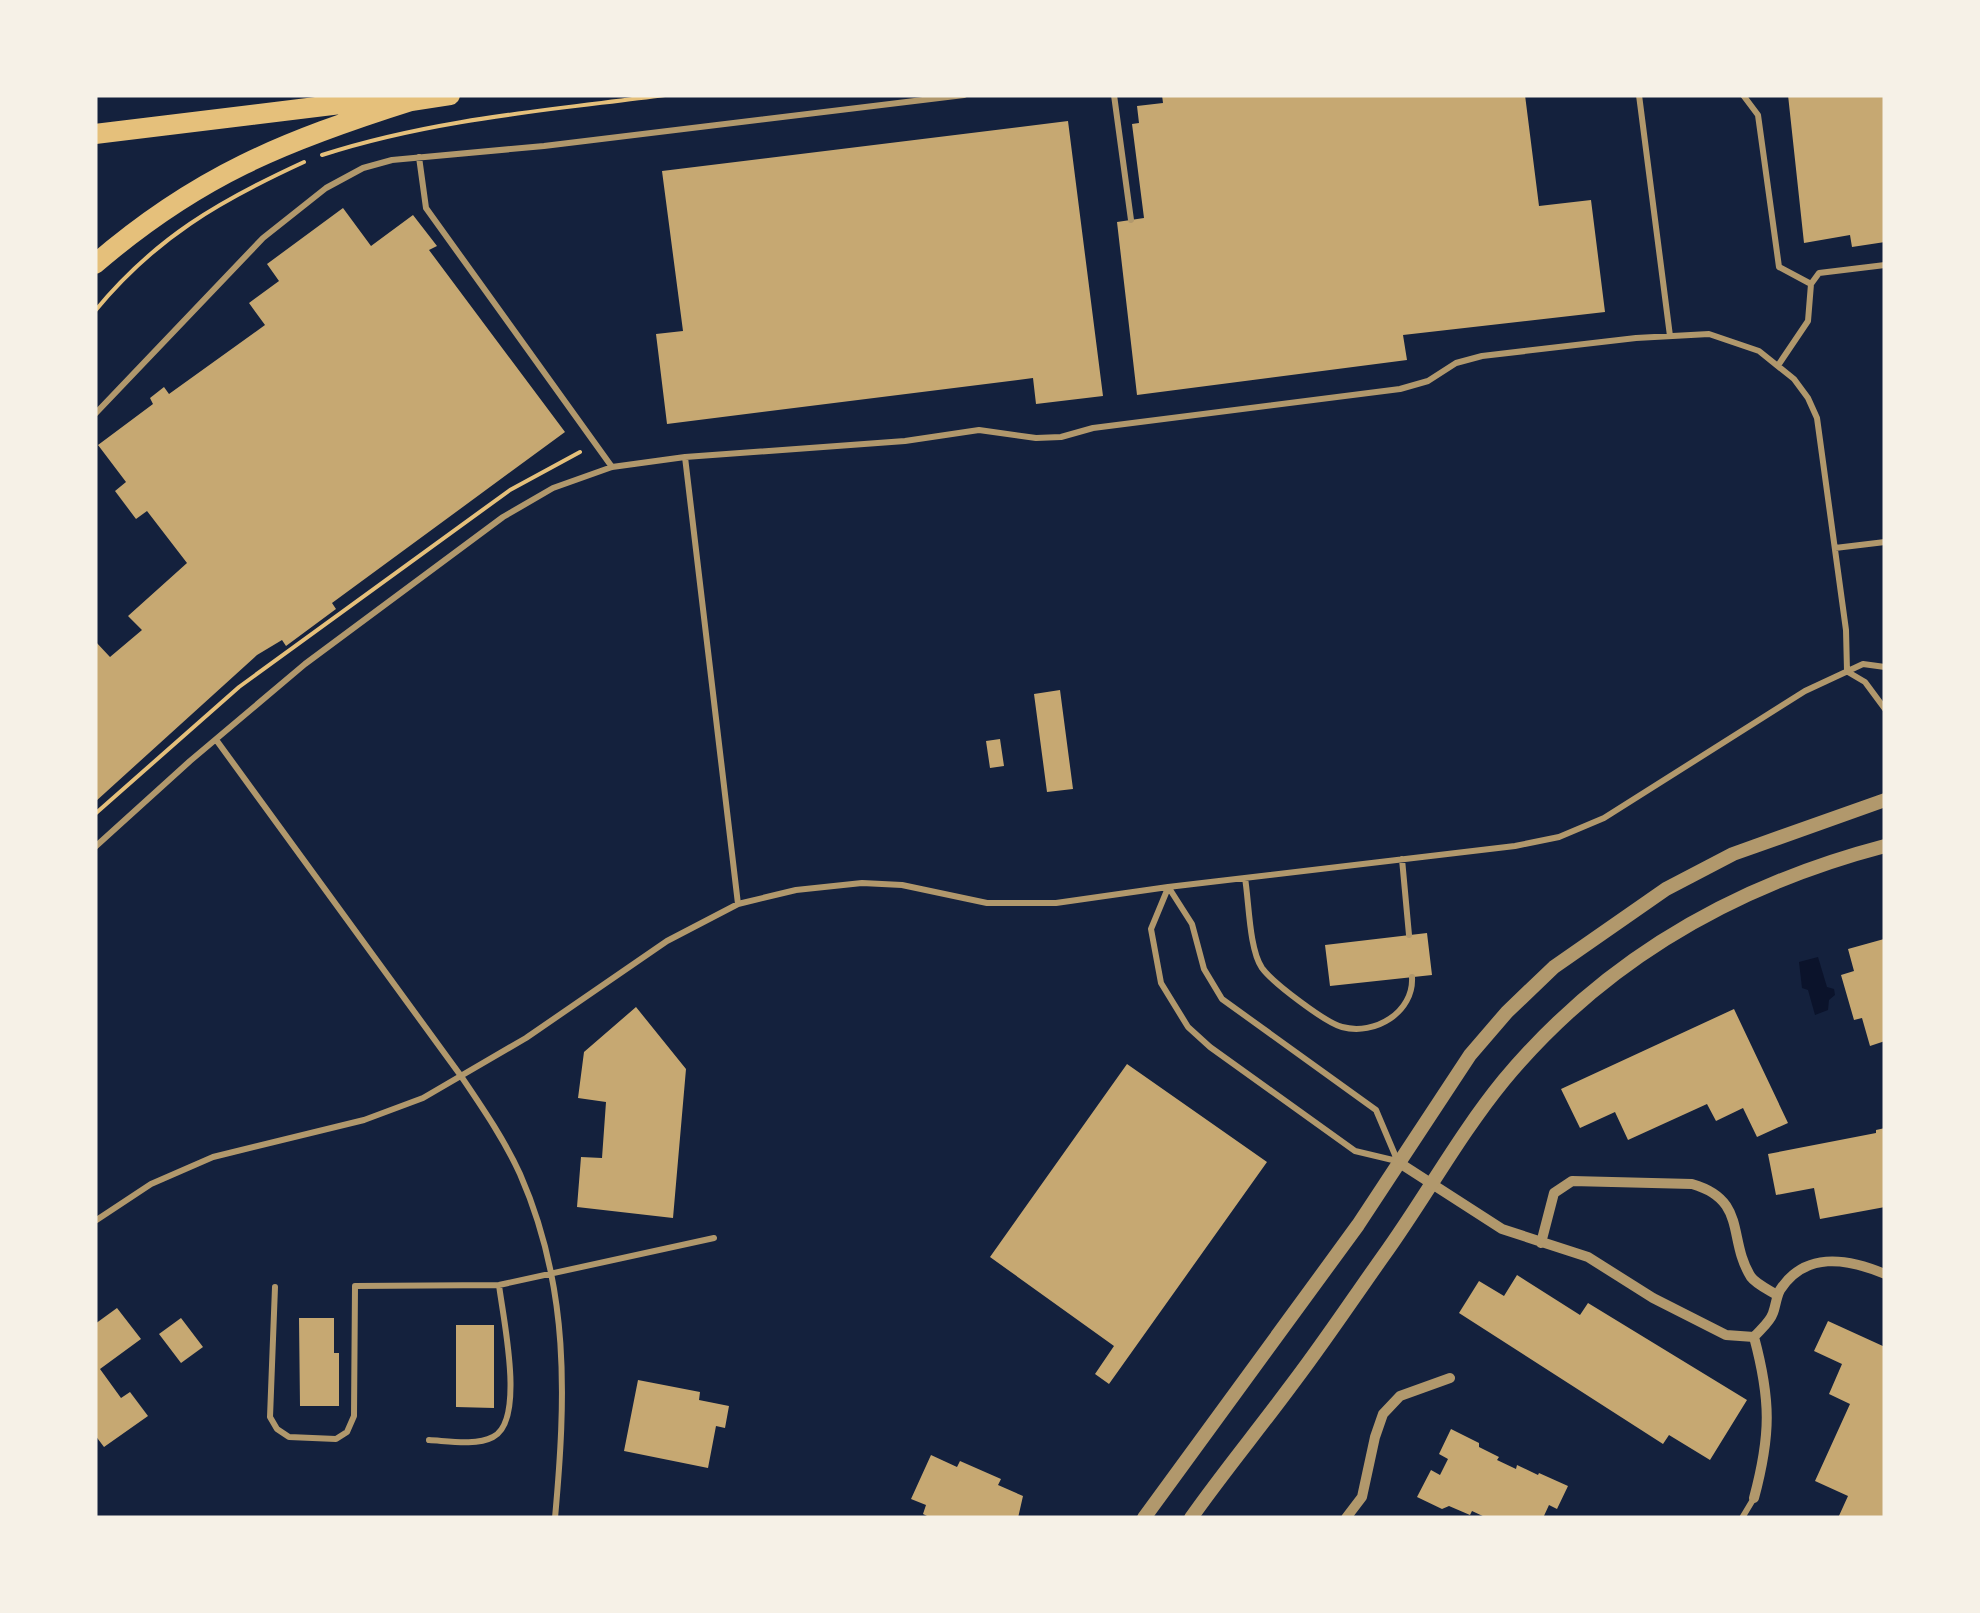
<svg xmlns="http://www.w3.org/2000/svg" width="1980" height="1613" font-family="Quicksand,sans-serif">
<rect width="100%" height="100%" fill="#14213d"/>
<!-- water -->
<path fill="#0b132b" d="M 1818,957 L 1827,987 L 1834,989 L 1835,995 L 1829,1000 L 1828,1010 L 1815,1015 L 1808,990 L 1802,988 L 1799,962 Z"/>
<!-- building -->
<path fill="#c6a872" d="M 1162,95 L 1525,95 L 1539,206 L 1591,200 L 1605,312 L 1403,335 L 1407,360 L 1137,395 L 1117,222 L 1144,218 L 1132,124 L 1139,123 L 1137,106 L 1163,103 Z
M 1788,95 L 1885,95 L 1885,242 L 1852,247 L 1850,235 L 1804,243 Z
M 1068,121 L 1103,396 L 1036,404 L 1033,378 L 667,424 L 656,334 L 683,331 L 662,171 Z
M 343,208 L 371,246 L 413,215 L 437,246 L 429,250 L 565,432 L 332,603 L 336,609 L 286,646 L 282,640 L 257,655 L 95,802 L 95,641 L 110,657 L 142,630 L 128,616 L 187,563 L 147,511 L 136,519 L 115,491 L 126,482 L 98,445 L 153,404 L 150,398 L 164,387 L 169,394 L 265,325 L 249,303 L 279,281 L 267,264 Z
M 1060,690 L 1073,789 L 1047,792 L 1034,694 Z
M 1000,739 L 1004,766 L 990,768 L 986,741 Z
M 1427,933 L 1432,975 L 1330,986 L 1325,945 Z
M 1884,939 L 1885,1041 L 1870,1046 L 1862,1018 L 1854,1020 L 1841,975 L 1854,971 L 1848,949 Z
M 636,1007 L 686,1069 L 673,1218 L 577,1207 L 581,1157 L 602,1158 L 606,1102 L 578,1098 L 584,1052 Z
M 1734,1009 L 1788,1123 L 1757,1137 L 1743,1108 L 1716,1121 L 1707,1104 L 1628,1140 L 1615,1112 L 1580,1128 L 1561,1089 Z
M 1127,1064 L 1267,1162 L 1109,1384 L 1095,1374 L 1114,1346 L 990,1257 Z
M 1885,1128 L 1885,1207 L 1820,1219 L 1814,1188 L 1776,1195 L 1768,1154 L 1876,1133 L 1876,1130 Z
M 1517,1275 L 1580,1315 L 1588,1303 L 1747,1400 L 1710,1460 L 1669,1435 L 1663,1444 L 1459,1313 L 1479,1281 L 1504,1296 Z
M 117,1308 L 141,1339 L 100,1369 L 121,1398 L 130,1392 L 148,1416 L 104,1447 L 95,1435 L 95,1324 Z
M 181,1318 L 203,1347 L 181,1363 L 159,1334 Z
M 299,1318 L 334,1318 L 334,1353 L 339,1353 L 339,1406 L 300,1406 Z
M 1828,1321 L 1885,1347 L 1883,1518 L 1838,1518 L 1848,1496 L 1815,1481 L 1850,1404 L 1829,1394 L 1842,1364 L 1814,1351 Z
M 456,1325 L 494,1325 L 494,1408 L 456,1407 Z
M 638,1380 L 700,1392 L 699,1400 L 729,1406 L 725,1428 L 716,1426 L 708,1468 L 624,1451 Z
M 1451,1429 L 1479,1443 L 1479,1447 L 1499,1457 L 1497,1460 L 1516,1469 L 1517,1465 L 1538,1475 L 1539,1473 L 1568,1486 L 1557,1509 L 1549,1505 L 1543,1518 L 1487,1518 L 1472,1511 L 1470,1515 L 1449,1506 L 1442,1509 L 1417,1497 L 1431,1470 L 1440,1475 L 1448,1459 L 1439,1454 Z
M 931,1455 L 957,1467 L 960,1461 L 1001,1479 L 998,1485 L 1023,1496 L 1018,1518 L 931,1518 L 923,1514 L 926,1505 L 911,1499 Z"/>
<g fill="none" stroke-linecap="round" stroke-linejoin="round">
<!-- path -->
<path stroke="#e5c07b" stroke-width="4" d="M 322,155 C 433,119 550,110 665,95
M 95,311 C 155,238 219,201 304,162
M 95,814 L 239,687 L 510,490 L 580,452"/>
<!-- service -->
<path stroke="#b1986c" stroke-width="6" d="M 1114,95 L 1131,220
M 1639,95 L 1670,336
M 1743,95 L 1758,115 L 1779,267 L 1811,284
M 419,157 L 426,208 L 612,467
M 1779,364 L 1808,321 L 1811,284 L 1819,273 L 1885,265
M 95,414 L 263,238 L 326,188 L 363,168 L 392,160 L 544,146 L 964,95
M 685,457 L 738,904
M 1835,548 L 1885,542
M 1848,672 L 1865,682 L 1885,709
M 217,741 L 461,1076 C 482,1107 504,1139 520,1174 C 570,1288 566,1397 555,1518
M 95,847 L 190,761 L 305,664 L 503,517 L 553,488 L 612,467 L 685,457 L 905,441 L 979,430 L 1036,438 L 1061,437 L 1093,428 L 1400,389 L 1428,381 L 1456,363 L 1482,356 L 1636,338 L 1709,334 L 1759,351 L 1794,379 L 1808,398 L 1817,418 L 1846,630 L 1847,671
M 1402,859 L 1409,935
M 1245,878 C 1249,901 1249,949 1262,968 C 1273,983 1326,1023 1342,1027 C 1375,1036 1414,1012 1412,977
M 1168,888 L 1151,929 L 1161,983 L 1188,1027 L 1210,1047 L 1355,1151 L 1397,1161
M 1169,888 L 1192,924 L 1204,969 L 1222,999 L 1376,1110 L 1398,1162
M 95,1221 L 151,1184 L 213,1157 L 364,1120 L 423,1098 L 526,1038 L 667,941 L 738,904 L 796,890 L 862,883 L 902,885 L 987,903 L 1056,903 L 1168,887 L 1515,846 L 1559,837 L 1604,818 L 1805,691 L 1863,664 L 1885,667
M 275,1287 L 270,1417 L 277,1429 L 289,1437 L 336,1439 L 347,1432 L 354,1416 L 355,1286 L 499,1285 L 714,1238
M 429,1440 C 448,1441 476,1446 493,1437 C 526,1421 503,1318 499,1285
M 1742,1518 L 1754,1498"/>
<!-- minor -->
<path stroke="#b1986c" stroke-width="10" d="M 1398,1162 L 1502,1229 L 1588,1257 L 1653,1298 L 1726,1335 L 1754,1337
M 1541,1243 L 1554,1193 L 1572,1181 L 1692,1184 C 1748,1200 1727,1239 1751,1277 C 1756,1284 1769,1290 1777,1295
M 1754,1498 C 1771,1435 1771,1400 1754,1337 C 1761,1329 1770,1322 1773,1313 C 1776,1305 1776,1298 1780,1290 C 1805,1251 1847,1258 1885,1274
M 1346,1518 L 1362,1497 L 1375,1437 L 1383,1414 L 1400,1396 L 1450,1378"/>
<!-- tertiary -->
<path stroke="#b1986c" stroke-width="14" d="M 1144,1518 L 1358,1225 L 1470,1055 L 1507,1012 L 1554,967 L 1666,889 L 1733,854 L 1885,800
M 1191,1518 C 1222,1474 1255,1434 1287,1391 C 1321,1347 1352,1300 1384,1255 C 1425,1198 1459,1135 1504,1080 C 1604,960 1736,885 1885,846"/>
<!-- motorway -->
<path stroke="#e5c07b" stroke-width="20" d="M 95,134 L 365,101 L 411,101 L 450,95
M 95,264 C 197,176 284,141 411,101"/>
</g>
<!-- border -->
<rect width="1980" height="1613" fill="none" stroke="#f6f1e7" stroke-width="195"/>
</svg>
